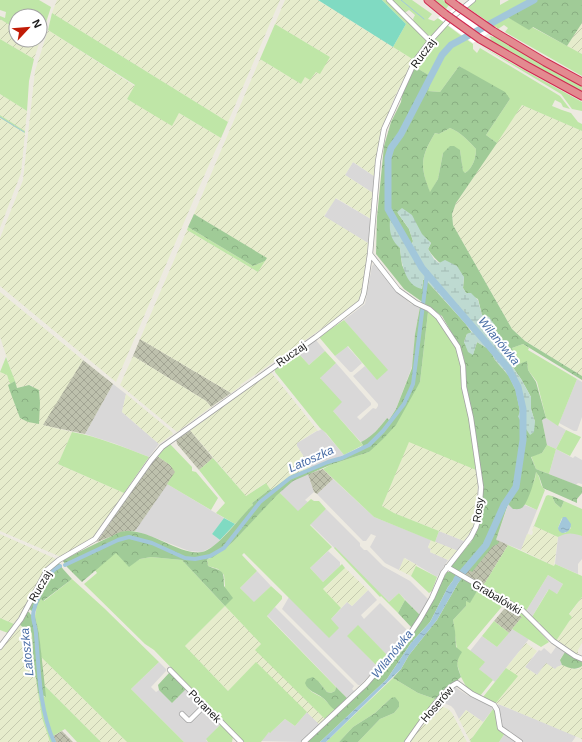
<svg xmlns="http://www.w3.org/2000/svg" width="582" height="742" font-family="Arial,sans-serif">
<defs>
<pattern id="construction-cross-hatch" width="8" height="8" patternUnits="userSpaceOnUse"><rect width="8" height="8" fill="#bec1ad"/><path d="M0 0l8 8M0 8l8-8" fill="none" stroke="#a3a594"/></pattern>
<pattern id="farmland-furrows" width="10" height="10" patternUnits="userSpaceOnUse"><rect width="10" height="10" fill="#e6eccc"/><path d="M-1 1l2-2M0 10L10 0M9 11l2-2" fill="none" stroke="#c5caaf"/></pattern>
<pattern id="forest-crowns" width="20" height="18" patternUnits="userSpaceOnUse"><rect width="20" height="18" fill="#a0cb97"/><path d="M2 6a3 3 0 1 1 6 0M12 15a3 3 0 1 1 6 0" fill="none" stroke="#89ae82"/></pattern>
<pattern id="wetland-marsh" width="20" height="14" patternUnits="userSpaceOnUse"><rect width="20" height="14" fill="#bedad1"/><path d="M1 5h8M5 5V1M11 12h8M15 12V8" fill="none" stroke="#a3bab3"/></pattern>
<pattern id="water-ripples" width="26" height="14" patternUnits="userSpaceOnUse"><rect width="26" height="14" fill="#a2c7da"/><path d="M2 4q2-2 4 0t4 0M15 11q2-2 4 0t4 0" fill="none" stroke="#8baaba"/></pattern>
</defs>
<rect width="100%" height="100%" fill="#edeae1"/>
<!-- residential -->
<path fill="#d9d8d8" d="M 353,162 L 374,176 L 373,193 L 345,175 Z
M 335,198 L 371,219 L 368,243 L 324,217 Z
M 374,264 L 395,290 L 411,304 L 420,307 L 415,334 L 413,364 L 396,409 L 389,420 L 387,418 L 378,429 L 368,439 L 361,442 L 333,411 L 320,377 L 336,363 L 371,403 L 371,405 L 357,417 L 360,420 L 373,408 L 376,409 L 378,406 L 378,404 L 353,376 L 365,366 L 377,379 L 387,370 L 344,320 L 365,304 L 372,266 Z
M 315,339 L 325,351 L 309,365 L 297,352 Z
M 347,346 L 362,363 L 352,372 L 350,372 L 335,356 Z
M 577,379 L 582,382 L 582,417 L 577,431 L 574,431 L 559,423 Z
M 113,384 L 126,394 L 122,412 L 159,444 L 149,457 L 116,444 L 85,434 Z
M 546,418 L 566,430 L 556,449 L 573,458 L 575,456 L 582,460 L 582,484 L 578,483 L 576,485 L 549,474 L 556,449 L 547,445 L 542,420 Z
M 322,429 L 344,455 L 311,468 L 297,446 L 297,443 L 317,431 L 318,431 Z
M 308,474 L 314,492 L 305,500 L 308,502 L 298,512 L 279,492 L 293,480 Z
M 333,479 L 374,517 L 431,540 L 428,547 L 431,548 L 430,552 L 448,560 L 437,577 L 405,558 L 399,570 L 385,563 L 370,547 L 376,536 L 371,534 L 366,541 L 363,541 L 317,494 Z
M 167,484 L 224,518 L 212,534 L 220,540 L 216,545 L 202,552 L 189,551 L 153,537 L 135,531 Z
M 510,499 L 537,510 L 521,550 L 496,540 Z
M 326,509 L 360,543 L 360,546 L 364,550 L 367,550 L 383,566 L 410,581 L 429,600 L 420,615 L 399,593 L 389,602 L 310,524 Z
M 439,531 L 464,541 L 458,551 L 435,542 Z
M 565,533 L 574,533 L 582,536 L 582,559 L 578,564 L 578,574 L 555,564 L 558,537 Z
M 328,551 L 340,562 L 340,566 L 323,582 L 310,568 Z
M 257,571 L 271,586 L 254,603 L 240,588 Z
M 548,575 L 563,584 L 557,594 L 548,590 L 532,617 L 526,611 Z
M 368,590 L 377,600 L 361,615 L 364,619 L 380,603 L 408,631 L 388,656 L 358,626 L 348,636 L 378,667 L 360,685 L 358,685 L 282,609 L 289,597 L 329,637 L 331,619 L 347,602 L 352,606 Z
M 275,607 L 354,686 L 352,689 L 354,691 L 347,698 L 267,615 Z
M 512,629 L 529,639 L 495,682 L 479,669 L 470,651 L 482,636 L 497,647 Z
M 556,647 L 558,647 L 565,652 L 560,659 L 562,665 L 557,667 L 556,669 L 537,675 L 525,667 L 539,650 L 541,651 L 544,648 L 551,654 Z
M 159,662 L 166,669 L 166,671 L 151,687 L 156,692 L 159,690 L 172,703 L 186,689 L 201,704 L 202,706 L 205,708 L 221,724 L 206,740 L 208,742 L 184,742 L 131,689 Z
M 455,687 L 467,695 L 491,706 L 493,709 L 483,722 L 466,710 L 459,719 L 454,709 L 451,706 L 441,702 Z
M 498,704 L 538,720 L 576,736 L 572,742 L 523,742 L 500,726 Z
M 307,712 L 320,725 L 301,742 L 260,741 L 269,732 L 271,732 L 285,719 L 295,726 Z
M 505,733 L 516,742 L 499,742 Z"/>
<!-- construction -->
<path fill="url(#construction-cross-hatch)" d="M 140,339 L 231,393 L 211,407 L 206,401 L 133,356 Z
M 83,360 L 113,384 L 85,434 L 42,425 Z
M 189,429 L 213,458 L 199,470 L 177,444 L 176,439 Z
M 156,455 L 170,465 L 176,472 L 135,531 L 125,531 L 97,542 Z
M 323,469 L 333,479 L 317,494 L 314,492 L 308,474 Z
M 493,538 L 508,545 L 483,586 L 464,575 Z
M 508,608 L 522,617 L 509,633 L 494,621 L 504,609 Z
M 62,731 L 73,742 L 56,742 L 53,736 Z"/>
<!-- farmland -->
<path fill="url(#farmland-furrows)" d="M 57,0 L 280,0 L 228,122 L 52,13 Z
M 285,0 L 318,0 L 414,60 L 395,96 L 381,132 L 374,176 L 353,162 L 345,175 L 373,193 L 371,219 L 336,198 L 324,216 L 368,243 L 364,282 L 360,301 L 304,341 L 240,385 L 241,386 L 231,393 L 140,339 L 187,230 L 258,272 L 266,258 L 194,214 L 260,59 L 301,84 L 305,77 L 316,72 L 330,57 L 275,24 Z
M 0,19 L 16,29 L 16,40 L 33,40 L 39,44 L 34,59 L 0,39 Z
M 582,23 L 582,54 L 567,46 Z
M 48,30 L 135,86 L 127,99 L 172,125 L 179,113 L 221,138 L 197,192 L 116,382 L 0,286 L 0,238 L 23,180 L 35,71 Z
M 0,94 L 27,111 L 25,131 L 0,115 Z
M 522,105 L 582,131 L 582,376 L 525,341 L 512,329 L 453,225 L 452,214 L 456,203 Z
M 0,118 L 25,133 L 21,173 L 0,228 Z
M 0,292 L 83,360 L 43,425 L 72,432 L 58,464 L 124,493 L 94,538 L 61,557 L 0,531 L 0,372 L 7,375 L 10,384 L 9,385 L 17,410 L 33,386 L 29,385 L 17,388 L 0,337 Z
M 133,356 L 206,401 L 211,407 L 177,432 L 120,385 Z
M 271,372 L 318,431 L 316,431 L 297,443 L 297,446 L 311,468 L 302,471 L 271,490 L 265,483 L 246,496 L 189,429 Z
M 126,394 L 172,432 L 173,434 L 159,444 L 122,412 Z
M 409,441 L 476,470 L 478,484 L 476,514 L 473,528 L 464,541 L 394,513 L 382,506 Z
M 534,526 L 558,537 L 554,566 L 521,550 L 527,534 L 532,535 L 533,532 L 532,530 Z
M 0,534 L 56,559 L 47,567 L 43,573 L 22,614 L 14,624 L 0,618 Z
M 431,540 L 458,551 L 448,560 L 430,552 L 431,549 L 428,548 Z
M 404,558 L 417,565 L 411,576 L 399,570 Z
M 345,568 L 368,590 L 352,606 L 347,602 L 341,608 L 323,590 Z
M 582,597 L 582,643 L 578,650 L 578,655 L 556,641 L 572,617 L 569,615 Z
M 225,606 L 261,644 L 256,650 L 325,719 L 320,725 L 256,663 L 228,691 L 185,646 Z
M 20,625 L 32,633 L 32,663 L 36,678 L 42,718 L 50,742 L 0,742 L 0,651 Z
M 526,643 L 537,651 L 525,667 L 537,675 L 546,663 L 555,669 L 557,667 L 562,665 L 573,669 L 578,669 L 582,666 L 582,739 L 496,703 L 517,676 L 506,668 Z
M 41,657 L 127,742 L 101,742 L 44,685 Z
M 439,705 L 448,709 L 452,713 L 467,742 L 409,742 Z
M 466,710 L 483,722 L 470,741 L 459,719 Z"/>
<!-- grass -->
<path fill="#bfe6a7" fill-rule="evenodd" d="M 0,0 L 39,0 L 51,7 L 39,44 L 33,40 L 40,40 L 40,16 L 16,16 L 16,29 L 0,19 L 0,16 L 5,18 L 6,12 L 0,10 Z
M 382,0 L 386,0 L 426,40 L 426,43 L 414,60 L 393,47 L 406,24 Z
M 391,0 L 412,0 L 432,14 L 428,19 L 434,21 L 438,18 L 445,23 L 433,36 L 429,36 L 414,22 L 413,19 L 415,15 L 409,10 L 406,12 L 403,12 Z
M 434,0 L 443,0 L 449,5 L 446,9 Z
M 476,0 L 500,0 L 500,5 L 509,0 L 532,0 L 524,3 L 488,22 L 466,7 Z
M 52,13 L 228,122 L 221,138 L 179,113 L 172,126 L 127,99 L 135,85 L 48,30 Z
M 506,16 L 529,29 L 532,27 L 582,54 L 582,76 L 505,32 L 508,28 L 504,25 L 498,29 L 491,24 Z
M 275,24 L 330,57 L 320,74 L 316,72 L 310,80 L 305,77 L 301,84 L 260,59 Z
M 447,25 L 463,37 C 444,46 439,57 430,76 L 415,67 L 431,43 Z
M 491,36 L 493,37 L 494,36 L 545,66 L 582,86 L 582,93 L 501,47 L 490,40 L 491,38 L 489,37 Z
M 0,39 L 34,59 L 29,81 L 27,111 L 0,94 Z
M 466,39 L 473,44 L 473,49 L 477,53 L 480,48 L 560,96 L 570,109 L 563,107 L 561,103 L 555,100 L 552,106 L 562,110 L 571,113 L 578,122 L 582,124 L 582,131 L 522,105 L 497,143 L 486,135 L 510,99 L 459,66 L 440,92 L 427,91 C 432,79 439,57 449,49 C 454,45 461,42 466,39 Z
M 481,46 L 582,102 L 582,111 L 572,109 L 561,94 Z
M 0,115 L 25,131 L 25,133 L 0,118 Z
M 450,128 C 460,132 469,141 476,149 C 476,158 473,168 465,173 L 463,172 L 460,150 L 443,153 L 438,179 L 430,193 C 420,166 420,158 435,133 L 439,134 Z
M 188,227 L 253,266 L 265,261 L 258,272 L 187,230 Z
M 428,312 L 435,317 L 457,348 L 460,362 L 462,387 L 469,417 L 476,470 L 409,442 L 382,506 L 394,513 L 439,531 L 435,542 L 374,517 L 323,469 L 330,465 L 369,452 L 420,382 Z
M 344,320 L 388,370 L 377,380 L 348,346 L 335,356 L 319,337 Z
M 523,344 L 529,348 L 528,350 L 577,379 L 558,426 L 546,418 L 537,382 L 528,370 L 527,362 L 519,364 L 512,348 Z
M 325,351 L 336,363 L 320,378 L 342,402 L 333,411 L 363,445 L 344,455 L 326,433 L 320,428 L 275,372 L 275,368 L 297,352 L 309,365 Z
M 6,357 L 15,381 L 10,384 L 7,375 L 0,372 Z
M 566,430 L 581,437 L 570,456 L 556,449 L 549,474 L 536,469 L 531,456 L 542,453 L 547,445 L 556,449 Z
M 72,432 C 99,437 123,447 149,457 L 124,493 L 58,464 Z
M 170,444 L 192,467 L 192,471 L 196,472 L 218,498 L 211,510 L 167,484 L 175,472 L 170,465 L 156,455 L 166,445 Z
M 213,458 L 246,496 L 266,483 L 270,489 L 252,503 L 253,505 L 235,524 L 216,513 L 225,503 L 199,470 Z
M 536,472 C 541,477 539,485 545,490 L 537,510 L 524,504 L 535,479 Z
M 279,492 L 298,511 L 311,499 L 314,501 L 319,501 L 326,509 L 310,525 L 332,547 L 310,568 L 323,582 L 342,564 L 345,568 L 323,589 L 341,608 L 331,619 L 339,628 L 329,638 L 244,553 L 242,555 L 257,571 L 240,588 L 254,602 L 271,586 L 282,596 L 282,599 L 267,616 L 336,687 L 335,691 L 331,693 L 327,692 L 319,682 L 307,687 L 312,692 L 323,698 L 335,710 L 325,719 L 255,650 L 261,644 L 225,606 L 185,646 L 228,691 L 256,662 L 307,712 L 295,726 L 285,719 L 270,733 L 269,732 L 261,742 L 243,742 L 154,650 L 145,644 L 84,584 L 97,573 L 95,570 L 116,552 L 129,566 L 140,559 L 151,557 L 182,560 L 225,606 C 226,594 225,586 224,575 L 218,569 L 208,566 L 207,560 L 233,542 Z
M 548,495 L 552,496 L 555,503 L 561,508 L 564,501 L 582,509 L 582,536 C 573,533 567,532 558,537 L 534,526 L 546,496 ZM 562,518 L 571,528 L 565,533 L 558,528 Z
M 508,545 L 554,566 L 555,564 L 582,576 L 582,597 L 569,614 L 572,617 L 556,641 L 541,626 L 539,622 L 538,622 L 532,617 L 549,589 L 557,594 L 563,584 L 548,575 L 526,611 L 483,586 Z
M 335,547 L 389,602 L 399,593 L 405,600 L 398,613 L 381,596 L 380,597 L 334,548 Z
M 416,566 L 437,577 L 432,591 L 429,593 L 411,576 Z
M 72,579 L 104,608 L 159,662 L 131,689 L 184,742 L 127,742 L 41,657 L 39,633 L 35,616 L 37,606 L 41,599 L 44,601 Z
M 479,588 L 505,603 L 467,648 L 485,662 L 479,669 L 493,680 L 480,696 L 468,690 L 461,677 L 457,664 L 458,658 L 453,620 L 466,606 L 466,601 L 470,602 Z
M 516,609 L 524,614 L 549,642 L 541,647 L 512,629 L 522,617 L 513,612 Z
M 0,618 L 14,624 L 8,633 L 0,630 Z
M 494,621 L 509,633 L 497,647 L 482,636 Z
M 358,625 L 388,656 L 378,667 L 347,636 Z
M 506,668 L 518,676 L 496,703 L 483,697 Z
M 393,678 L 418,693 L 435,699 L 404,742 L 358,742 L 380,719 L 394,713 L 399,707 L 399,702 L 391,698 L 375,713 L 353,727 L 339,742 L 326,742 Z
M 44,685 L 101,742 L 77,742 L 65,729 L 53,736 L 56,742 L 50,742 L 42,718 L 38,693 L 45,697 Z
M 493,709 L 496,711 L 497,728 L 505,733 L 499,742 L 471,742 L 470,741 Z
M 221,724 L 233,737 L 232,742 L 208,742 L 206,739 Z"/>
<!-- forest -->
<path fill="url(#forest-crowns)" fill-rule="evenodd" d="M 532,0 L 582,0 L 582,23 L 567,46 L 533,27 L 529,30 L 504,15 L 524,3 Z
M 459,66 L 505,92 L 510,99 L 486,135 L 497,143 L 456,203 L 452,214 L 453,225 L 512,329 L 525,341 L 582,376 L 582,380 L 523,344 L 512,348 L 519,364 L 527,361 L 528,370 L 536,382 L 546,418 L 542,420 L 547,445 L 542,453 L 531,457 L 536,469 L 582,487 L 582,493 L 577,499 L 577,503 L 543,488 L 539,476 L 536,472 C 535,480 528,502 523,507 C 520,510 516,509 513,509 L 508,504 L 496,540 L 499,542 L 498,544 L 493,546 L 472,572 L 469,570 L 464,575 L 452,568 L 451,565 L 471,542 L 481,521 L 483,485 L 472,418 L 466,386 L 464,358 L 458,344 L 442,316 L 404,289 L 376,254 L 377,217 L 384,146 L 391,122 L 401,102 L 402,95 L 415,67 L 432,77 L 428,91 L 440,92 ZM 450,128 C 460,132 469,141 476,149 C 476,158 473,168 465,173 L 463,171 L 460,150 L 454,146 L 450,146 L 443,153 L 438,179 L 430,192 C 420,166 420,158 435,133 L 439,134 ZM 397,212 L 431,243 L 428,249 C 438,265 448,268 464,277 L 463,288 L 466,293 L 478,299 L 482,315 L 489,317 L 500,342 L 501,350 L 521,379 L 531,397 L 531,409 L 535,422 L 520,411 L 516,391 L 509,376 L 495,360 L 492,354 L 487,348 L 477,342 L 473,354 L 464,342 L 467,334 L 472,333 L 465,323 L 425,279 L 423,280 L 422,289 L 405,271 L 402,265 L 400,248 L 390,221 L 402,236 L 412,244 L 413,241 L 409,229 Z
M 194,214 L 267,258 L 265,261 L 253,266 L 188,227 Z
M 420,307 L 428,312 L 420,382 L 396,425 L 383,439 L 369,452 L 330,465 L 293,481 L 277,495 L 233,542 L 212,558 L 210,557 L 207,560 L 208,566 C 223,572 224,569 224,586 L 233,598 L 225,606 L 182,560 L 151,557 L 140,559 L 129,567 L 116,553 L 82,582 L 67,567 L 63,561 L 65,559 C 81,551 96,543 112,536 C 116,534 121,531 126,531 C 150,529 181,556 202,552 C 218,549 239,517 253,505 L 252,503 L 270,489 L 271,490 L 292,475 L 344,456 L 361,447 L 363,445 L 361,442 C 372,437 379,428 387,418 L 389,420 L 396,409 L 412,368 L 415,334 Z
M 15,381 L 17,388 L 29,385 L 39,390 L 40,403 L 39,424 L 28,422 L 20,418 L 11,394 L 8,385 Z
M 552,496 L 564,501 L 561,508 L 555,503 Z
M 59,563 L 63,569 L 72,579 L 43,601 L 41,599 L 37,606 L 36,610 L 32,611 L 29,609 C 37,592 43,574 59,563 Z
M 447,572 L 451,572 L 457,575 L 448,587 L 430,622 L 411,643 L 387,679 L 320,742 L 306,742 C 343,706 384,673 414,630 C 426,612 435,591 447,572 Z
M 461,578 L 479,588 L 470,603 L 466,601 L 466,606 L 453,620 L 455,631 L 456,647 L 462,652 C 455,663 457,665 461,677 L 435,699 L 418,693 L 393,678 L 401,669 L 409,655 L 437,620 Z
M 405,600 L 420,615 L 412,628 L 398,613 Z
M 27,612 L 29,612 L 31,615 L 35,616 L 39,633 L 46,697 L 38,693 L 36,678 L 34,675 L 32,633 L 20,625 Z
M 565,652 L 582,661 L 582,666 C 575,671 569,668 562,665 L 560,660 Z
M 169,673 L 171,673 L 186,689 L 172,703 L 159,690 L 158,685 Z
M 313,677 L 319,682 L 327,692 L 331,693 L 335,691 L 336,687 L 347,698 L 335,710 C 330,707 327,701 323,698 C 316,692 308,692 305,683 L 307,679 Z
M 395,697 L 399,702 L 399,707 L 394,713 L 380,719 L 358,742 L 339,742 L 353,727 L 375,713 L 391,698 Z"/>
<!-- wetland -->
<path fill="url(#wetland-marsh)" d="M 402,208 L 412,215 L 422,234 L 431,243 L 428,249 L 434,259 L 439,263 L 445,260 L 457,266 L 464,277 L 463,288 L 466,293 L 471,293 L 478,300 L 482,315 L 489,317 L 497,328 L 495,333 L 500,342 L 501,350 L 521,379 L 531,397 L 531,409 L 535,422 L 534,432 L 530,435 L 518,417 L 520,411 L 516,391 L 509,376 L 495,360 L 492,354 L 487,348 L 477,342 L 473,355 L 468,352 L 464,342 L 467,334 L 472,332 L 465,323 L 425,279 L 423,280 L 422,289 C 405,286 401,262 400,248 C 391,240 389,232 390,220 L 402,236 L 412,244 L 413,241 L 409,229 L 397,212 Z"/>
<!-- pitch -->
<path fill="#80dac2" d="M 318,0 L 382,0 L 406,24 L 393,47 Z
M 224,518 L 235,524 L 220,540 L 212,534 Z"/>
<!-- water -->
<path fill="url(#water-ripples)" d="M 563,517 L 566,517 L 571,524 C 571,529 568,533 562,533 L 559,531 L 558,528 Z
M 457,575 L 461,578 L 437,620 L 409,655 L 401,669 L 326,742 L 320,742 L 387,679 L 411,643 L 430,622 L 448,587 Z"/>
<!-- pier -->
<path fill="#fff" d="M 462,4 L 497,28 L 473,43 L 438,18 Z"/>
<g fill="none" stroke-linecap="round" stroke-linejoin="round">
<!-- stream -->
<path stroke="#a2c7da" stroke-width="1" d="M 401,0 L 424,19
M 0,117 L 24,132"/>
<!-- canal -->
<path stroke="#a2c7da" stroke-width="4" d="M 65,565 L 118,540 L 129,537 L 152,543 L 185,558 L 195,559 L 210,556 L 224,548 L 260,502 L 290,478 L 328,462 L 342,458 L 369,445 L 383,431 L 404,404 L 413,384 L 427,273
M 54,742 C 39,708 39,670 36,634 C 36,629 33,620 33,616 C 33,606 45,582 50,574 C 53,570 56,568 60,566"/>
<!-- river -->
<path stroke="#a2c7da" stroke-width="7" d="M 457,579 L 486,545 L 504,505 L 516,487 L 523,440 L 523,409 L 518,387 L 508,368 L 422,268 L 388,209 L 388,158 L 391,148 L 401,134 L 442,55 L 451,45 L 534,0"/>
<defs>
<path id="minor" d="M 389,0 L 430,41
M 447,567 L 523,611 L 553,641 L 575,656 L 582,659
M 0,647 L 21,619 L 47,570 L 59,560 L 95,539 L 151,460 L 162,447 L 316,337 L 361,302 L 364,293 L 370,254 L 378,161 L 384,129 L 415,61 L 430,41 L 451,18 L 473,0
M 170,670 L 241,742
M 182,714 L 188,720 L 190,720 L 205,705
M 304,742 L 366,684 L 412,631 L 420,619 L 432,598 L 443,573 L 471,537 L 476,527 L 479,516 L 481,487 L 471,418 L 464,387 L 463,366 L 458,347 L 438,317 L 429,309 L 416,303 L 398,290 L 370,254
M 407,742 C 417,728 443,689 457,683 L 472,694 L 494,705 L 497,710 L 500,728 L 520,742"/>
<path id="highway" d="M 428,0 L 445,14
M 449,0 L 457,6
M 493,31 L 545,62 L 582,82
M 480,39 L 527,66 L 582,96"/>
</defs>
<!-- minor casing -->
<use href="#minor" stroke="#a2a2a2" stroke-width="6"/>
<!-- highway casing -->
<use href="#highway" stroke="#d0284f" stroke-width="9"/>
<!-- minor -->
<use href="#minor" stroke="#fff" stroke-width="4.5"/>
<!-- highway -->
<use href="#highway" stroke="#e38a90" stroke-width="7"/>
<defs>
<path id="highway-bridge" d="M 457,6 L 493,31
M 445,14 L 480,39"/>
</defs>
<!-- highway-bridge casing -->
<use href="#highway-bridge" stroke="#d0284f" stroke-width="9" stroke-linecap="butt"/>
<!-- highway-bridge -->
<use href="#highway-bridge" stroke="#e38a90" stroke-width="7"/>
</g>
<g text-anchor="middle" stroke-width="4" stroke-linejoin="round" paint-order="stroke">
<!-- street labels -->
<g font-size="11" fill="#1b1b1b" stroke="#fff">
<text transform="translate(423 53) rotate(-54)" y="4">Ruczaj</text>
<text transform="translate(291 354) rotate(-35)" y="4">Ruczaj</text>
<text transform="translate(478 510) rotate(-82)" y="4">Rosy</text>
<text transform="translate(40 586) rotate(-60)" y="4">Ruczaj</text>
<text transform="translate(497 597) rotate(31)" y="4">Grabalówki</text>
<text transform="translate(437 704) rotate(-49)" y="4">Hoserów</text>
<text transform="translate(205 706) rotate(45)" y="4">Poranek</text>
</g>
<!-- water labels -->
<g font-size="12" font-style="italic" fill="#4b6fa7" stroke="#fff">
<text transform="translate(499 341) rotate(51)" y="4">Wilanówka</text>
<text transform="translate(311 459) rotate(-24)" y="4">Latoszka</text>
<text transform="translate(27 652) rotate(-96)" y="4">Latoszka</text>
<text transform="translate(392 654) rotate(-51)" y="4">Wilanówka</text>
</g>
</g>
<!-- north arrow -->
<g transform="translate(28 28) rotate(64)"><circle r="19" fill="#ffffff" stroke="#a4a4a4"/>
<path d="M0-3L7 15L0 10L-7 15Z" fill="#c11b06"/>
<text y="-6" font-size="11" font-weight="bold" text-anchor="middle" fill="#1b1b1b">N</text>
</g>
</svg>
